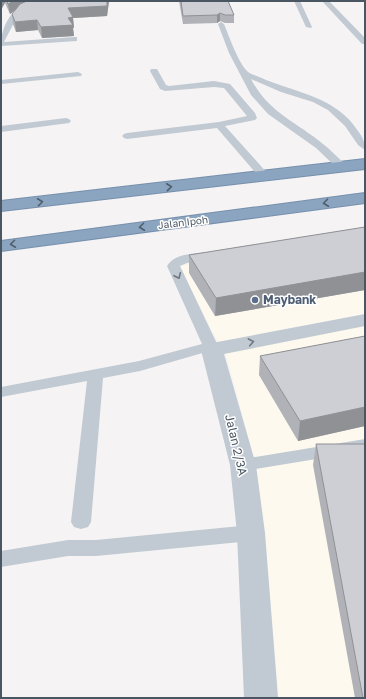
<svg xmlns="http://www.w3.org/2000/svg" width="366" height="699" font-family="'Golos Text',sans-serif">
<rect width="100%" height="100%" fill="#f5f3f3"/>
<!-- commercial -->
<path fill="#fdf9ef" d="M 365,236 L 365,698 L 279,698 L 264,530 L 253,454 L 226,354 L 213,333 L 180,266 Z"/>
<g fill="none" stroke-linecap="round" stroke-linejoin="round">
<defs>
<path id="highway" d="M 365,159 L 365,169 L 1,211 L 1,201 Z
M 365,193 L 365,203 L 1,251 L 1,241 Z"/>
</defs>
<!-- highway casing -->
<use href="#highway" stroke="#7690ad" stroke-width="2"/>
<!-- lane -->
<path fill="#c1cad2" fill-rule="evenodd" d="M 294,1 L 300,1 L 312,27 L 311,28 L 306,27 Z
M 322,1 L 329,1 L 365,38 L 365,44 L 362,44 Z
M 27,4 L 30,6 L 19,13 L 4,42 L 74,37 L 77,37 L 77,41 L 1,46 C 1,29 9,10 27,4 Z
M 221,22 L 224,24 C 229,36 238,62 247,71 C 251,75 261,77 266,80 C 299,93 337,98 358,131 C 363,138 365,142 365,150 L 358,145 L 345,126 L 328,110 L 313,102 L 281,92 L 251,79 C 269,113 295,121 323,144 C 331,150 338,158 346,165 L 347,167 L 346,169 L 338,169 L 316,148 L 268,114 L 251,95 L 229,53 L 218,24 Z
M 151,69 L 157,69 L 166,85 L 169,86 L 214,81 L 230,84 L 255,113 L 257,118 L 255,120 L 225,126 L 268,174 L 269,176 L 268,178 L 260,178 L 217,128 L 127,139 L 124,138 L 122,136 L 124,134 L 127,133 L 219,122 L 247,116 L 224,88 L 214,87 L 165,91 L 160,89 L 150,71 Z
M 78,72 L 82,74 L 81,76 L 1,84 L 1,80 Z
M 66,118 L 69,119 L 71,121 L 69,123 L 1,132 L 1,126 Z
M 208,252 L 212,253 L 214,256 L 212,259 L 187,263 L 180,266 L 220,350 L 217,353 L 212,355 L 206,352 L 140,371 L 103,378 L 91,522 L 88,527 L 81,529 L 74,527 L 71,522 L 87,381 L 1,397 L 1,387 L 139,361 L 202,344 L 167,266 C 175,253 194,254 208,252 Z
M 365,439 L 365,451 L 243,471 L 237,470 L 234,465 L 237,460 L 243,459 Z
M 251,525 L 258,528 L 261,533 L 258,538 L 251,541 L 96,556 L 68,556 L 1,567 L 1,551 L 68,540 L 96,540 Z"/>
<!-- street -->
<path fill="#c1cad2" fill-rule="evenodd" d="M 365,314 L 365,326 L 224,354 L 256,465 L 265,533 L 278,698 L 244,698 L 237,533 L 230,465 L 201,350 L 204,345 L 212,343 Z"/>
<!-- highway -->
<use href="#highway" fill="#8ba5c1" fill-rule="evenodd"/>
</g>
<!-- wall -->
<path fill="#b0b2b7" d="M 1,1 L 109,1 L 107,16 L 73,18 L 74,28 L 73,28 L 74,36 L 42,38 L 38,30 L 16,32 L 13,24 L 12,14 L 16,9 L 10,14 L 5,3 Z
M 179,1 L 228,1 L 234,15 L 234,23 L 225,23 L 220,21 L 217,23 L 183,24 Z
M 365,227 L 365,290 L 215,316 L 189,273 L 189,255 Z
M 365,336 L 365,426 L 298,441 L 259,375 L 260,356 Z
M 316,444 L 365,698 L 355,698 L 313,465 Z"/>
<!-- shaded-wall -->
<path fill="#909195" d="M 1,1 L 5,1 L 5,3 L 1,10 Z
M 13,1 L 35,1 L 22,5 L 10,14 L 8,4 Z
M 107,1 L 109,1 L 107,16 L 73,18 L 74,28 L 73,28 L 74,36 L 42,38 L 41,27 L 68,8 Z
M 220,13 L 220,21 L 217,23 L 217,15 Z
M 37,20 L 38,30 L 16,32 L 15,22 Z
M 365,272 L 365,290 L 215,316 L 216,298 Z
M 365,407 L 365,426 L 298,441 L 300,421 Z"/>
<!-- building -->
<path fill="#cdcfd5" stroke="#909195" d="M 7,1 L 13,1 L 8,4 Z
M 27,1 L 107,1 L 107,6 L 68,8 L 73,17 L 68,18 L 73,25 L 41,27 L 37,20 L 15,22 L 12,14 L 20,4 Z
M 181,1 L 228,1 L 234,15 L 225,15 L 220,13 L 217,15 L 183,16 Z
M 365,227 L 365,272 L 216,298 L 189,255 Z
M 365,336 L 365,407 L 300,421 L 260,356 Z
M 316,444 L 365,444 L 365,698 L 363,698 Z"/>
<!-- one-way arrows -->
<defs><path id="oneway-chevron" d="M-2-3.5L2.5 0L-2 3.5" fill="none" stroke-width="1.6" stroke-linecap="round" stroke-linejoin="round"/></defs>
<g stroke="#505e6b">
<use href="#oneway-chevron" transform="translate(169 187) rotate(-6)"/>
<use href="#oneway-chevron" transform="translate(40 202) rotate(-7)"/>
<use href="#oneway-chevron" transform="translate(326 203) rotate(173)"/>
<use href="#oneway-chevron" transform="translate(142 227) rotate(173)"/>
<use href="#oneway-chevron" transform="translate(13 244) rotate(173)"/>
</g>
<g stroke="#6e7983">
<use href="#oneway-chevron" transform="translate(178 276) rotate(65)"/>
<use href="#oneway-chevron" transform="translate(251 342) rotate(-11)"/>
</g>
<!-- markers -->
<circle fill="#5c6f8a" stroke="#fff" stroke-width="1.5" cx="255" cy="300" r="4"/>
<g text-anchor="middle" stroke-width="3" stroke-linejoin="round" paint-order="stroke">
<!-- far-street labels -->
<g font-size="10" fill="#4a5661" stroke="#fff">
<text transform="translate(183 222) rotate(-7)" y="4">Jalan Ipoh</text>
</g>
<!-- service labels -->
<g font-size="12" font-weight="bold" fill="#4e5e75" stroke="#fff" text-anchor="start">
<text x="263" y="304">Maybank</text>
</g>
<!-- street labels -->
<g font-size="12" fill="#4a5661" stroke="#fff">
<text transform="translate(236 445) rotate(77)" y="4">Jalan 2/3A</text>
</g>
</g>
<!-- border -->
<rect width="366" height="699" fill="none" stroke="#4a5661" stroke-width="4"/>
</svg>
